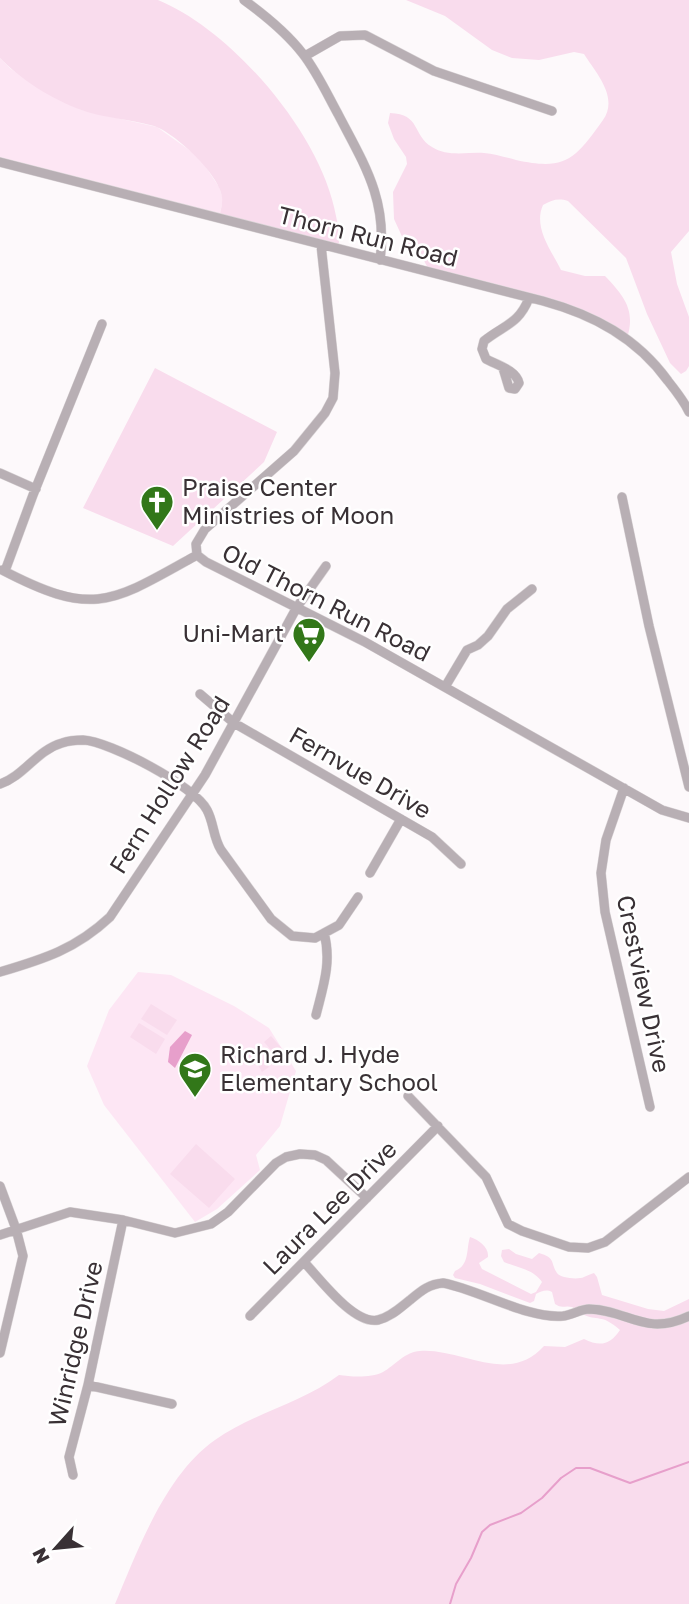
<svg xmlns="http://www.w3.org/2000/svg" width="689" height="1604" font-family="'Golos Text',sans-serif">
<rect width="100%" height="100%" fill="#fdf9fb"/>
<!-- built -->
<path fill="#fde6f4" d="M 0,58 L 11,69 L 42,90 L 81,110 L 157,127 L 199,157 L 219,187 L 223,199 L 219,218 L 0,162 Z
M 138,972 L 171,975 L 234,1006 L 269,1028 L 296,1071 L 280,1126 L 256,1155 L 260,1170 L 217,1209 L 195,1222 L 104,1105 L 87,1066 L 109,1010 Z"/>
<!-- green -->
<path fill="#f9dced" d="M 0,0 L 158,0 C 231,30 316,129 334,207 C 337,221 341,234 338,249 L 219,218 C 220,212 223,204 222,197 C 219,174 175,133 154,126 C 130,119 104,118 81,110 C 52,99 21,80 0,58 Z
M 406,0 L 689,0 L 689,231 L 671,252 L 677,284 L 689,317 L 689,366 L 686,371 L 681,374 L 670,363 L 647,314 L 626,258 L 568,201 C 558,198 552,200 543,205 C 533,227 551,250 561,270 L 585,276 L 605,276 C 624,296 636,310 627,338 L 594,319 L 430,272 L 422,257 L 405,243 L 394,219 L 393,192 L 407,164 L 406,157 L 394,139 L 388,123 L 390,113 C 421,114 412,135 432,147 C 447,157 467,152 484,153 C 494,154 505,157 516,160 C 566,171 575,159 603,120 C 619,97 596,73 584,54 L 574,52 L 539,60 L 512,58 L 492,50 L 445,16 Z
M 155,368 L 277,432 L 264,462 L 173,546 L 83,508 Z
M 151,1004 L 177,1020 L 167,1035 L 141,1019 Z
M 139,1023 L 165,1039 L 156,1054 L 130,1037 Z
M 271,1036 L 285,1052 L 278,1058 L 264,1042 Z
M 230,1048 L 264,1060 L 269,1067 L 262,1072 L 258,1065 L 230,1062 Z
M 196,1144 L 235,1179 L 209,1208 L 170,1174 Z
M 470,1237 C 479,1240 489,1247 488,1257 L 479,1263 L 482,1269 L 531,1294 L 536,1292 L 542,1282 C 533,1269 518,1268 504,1262 L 501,1256 L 502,1250 L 509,1249 L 516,1254 L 532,1259 L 539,1253 C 556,1258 550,1262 557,1273 C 560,1278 578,1280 584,1277 C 587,1276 590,1274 594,1273 L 597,1277 L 602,1295 L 648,1309 L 664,1311 L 689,1299 L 689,1604 L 115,1604 C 138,1550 165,1475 215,1440 C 253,1413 302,1403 339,1375 C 352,1377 371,1378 383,1372 C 394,1366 406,1351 420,1351 C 462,1348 508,1386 544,1346 L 565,1347 L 584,1339 C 600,1347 610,1345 620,1330 C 601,1313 598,1322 582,1314 C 579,1312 576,1309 572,1307 C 565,1305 562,1309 555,1304 L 552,1292 C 546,1289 542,1291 536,1294 L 534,1301 L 530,1303 L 480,1284 L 455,1278 L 453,1275 L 455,1271 C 470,1265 466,1249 470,1237 Z"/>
<!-- water -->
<path fill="#e79fcb" d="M 185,1031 L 192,1035 L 175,1068 L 168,1062 L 170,1047 Z"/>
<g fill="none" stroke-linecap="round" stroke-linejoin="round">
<!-- stream -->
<path stroke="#e79fcb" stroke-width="2" d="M 450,1604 L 456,1584 L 471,1558 L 482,1532 L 490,1525 L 521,1513 L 542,1498 L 561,1478 L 576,1468 L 590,1468 L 630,1483 L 689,1462"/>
<defs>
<path id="minor" d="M 244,0 C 266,16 287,33 303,54 C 317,72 327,94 338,114 C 364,164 388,200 380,260
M 305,56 L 340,36 L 365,35 L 434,71 L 552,111
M 0,162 L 543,301 C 594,315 637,338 668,381 C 676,391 684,401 689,412
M 321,245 L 335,373 L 333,398 L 325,413 L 294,451 L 205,529 L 196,544 L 197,555 L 206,562 L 365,642 L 662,810 L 689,818
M 503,368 L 509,388 L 515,389 L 519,383 C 516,370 497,365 486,359 L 482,349 L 484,341 C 504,325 519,324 529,298
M 0,473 L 36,489
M 622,497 L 649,626 L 689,787
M 2,570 C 94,618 111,603 197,555
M 5,571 L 33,495 L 102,324
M 445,687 L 467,650 L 478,645 L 488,636 L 507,609 L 532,589
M 200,694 L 234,723 L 432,837 L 461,864
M 0,784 C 24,776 37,750 62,743 C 68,741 77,740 83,740 C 109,741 195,786 207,810 C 214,823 213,837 221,850 L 271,919 L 292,936 L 315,938 L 339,925 L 358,897
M 624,788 L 606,840 L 601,873 L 605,912 L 650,1107
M 370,873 L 401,819
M 0,972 C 44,959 76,949 110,917 L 205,775 L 297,607 L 326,566
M 316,1015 C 323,987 332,962 324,933
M 408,1096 L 486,1177 L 508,1224 L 522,1231 L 569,1247 L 588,1248 L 605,1242 L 689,1177
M 0,1186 L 16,1229 L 23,1256 L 0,1353
M 0,1235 L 70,1212 L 123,1220 L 175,1233 L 211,1224 L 228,1212 L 276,1163 L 286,1157 L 300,1154 L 315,1155 L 326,1160 L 367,1198
M 304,1262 C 320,1279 354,1325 378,1320 C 391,1317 401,1307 410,1300 C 421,1291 429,1284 443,1283 C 480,1290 527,1319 563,1316 C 572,1315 581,1309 589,1309 C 629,1310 645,1337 689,1316
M 250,1316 L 438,1126
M 88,1385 L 172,1404
M 73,1475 L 69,1457 L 88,1385 L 123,1220"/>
</defs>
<!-- minor casing -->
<use href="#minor" stroke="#dad5d7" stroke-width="10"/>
<!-- minor -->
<use href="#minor" stroke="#b8afb4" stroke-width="9"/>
</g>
<!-- icons -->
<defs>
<symbol id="church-pin" viewBox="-11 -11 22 30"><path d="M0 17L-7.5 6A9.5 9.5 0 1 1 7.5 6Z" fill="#327719" stroke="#fff"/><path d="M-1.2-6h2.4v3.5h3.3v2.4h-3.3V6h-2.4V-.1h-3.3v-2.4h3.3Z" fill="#fff"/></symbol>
<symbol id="supermarket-pin" viewBox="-11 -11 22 30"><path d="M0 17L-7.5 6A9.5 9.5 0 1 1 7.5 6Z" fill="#327719" stroke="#fff"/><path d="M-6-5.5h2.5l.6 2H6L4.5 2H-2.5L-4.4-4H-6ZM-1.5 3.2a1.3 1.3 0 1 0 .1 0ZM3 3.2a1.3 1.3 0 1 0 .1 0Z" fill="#fff"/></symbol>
<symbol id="school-pin" viewBox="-11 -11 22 30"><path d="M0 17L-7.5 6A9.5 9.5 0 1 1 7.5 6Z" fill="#327719" stroke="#fff"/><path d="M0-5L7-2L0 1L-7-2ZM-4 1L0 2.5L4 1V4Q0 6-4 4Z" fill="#fff"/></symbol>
</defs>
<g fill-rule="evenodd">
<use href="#church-pin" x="138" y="483" width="38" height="52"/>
<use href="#supermarket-pin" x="290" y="615" width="38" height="52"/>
<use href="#school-pin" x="176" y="1050" width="38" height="52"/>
</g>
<g text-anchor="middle" stroke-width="5" stroke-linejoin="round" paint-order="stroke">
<!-- street labels -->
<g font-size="24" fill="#393135" stroke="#fff">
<text transform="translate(368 237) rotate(14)" y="8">Thorn Run Road</text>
<text transform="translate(326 603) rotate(27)" y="8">Old Thorn Run Road</text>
<text transform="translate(360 773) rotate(30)" y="8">Fernvue Drive</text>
<text transform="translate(170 785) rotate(-58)" y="8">Fern Hollow Road</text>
<text transform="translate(643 984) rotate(78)" y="8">Crestview Drive</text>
<text transform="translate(330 1208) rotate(-45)" y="8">Laura Lee Drive</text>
<text transform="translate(76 1344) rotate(-77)" y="8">Winridge Drive</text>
</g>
<!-- poi labels -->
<g font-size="24" fill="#393135" stroke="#fff" text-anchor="start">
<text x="182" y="496">Praise Center<tspan x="182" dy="28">Ministries of Moon</tspan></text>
<text x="284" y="642" text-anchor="end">Uni-Mart</text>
<text x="220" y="1063">Richard J. Hyde<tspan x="220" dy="28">Elementary School</tspan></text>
</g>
</g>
<!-- north arrow -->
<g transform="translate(56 1548) rotate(243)" stroke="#ffffff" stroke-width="5" paint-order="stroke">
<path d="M0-5L12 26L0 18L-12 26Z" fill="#393135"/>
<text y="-10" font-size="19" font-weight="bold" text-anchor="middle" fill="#393135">N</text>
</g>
</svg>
